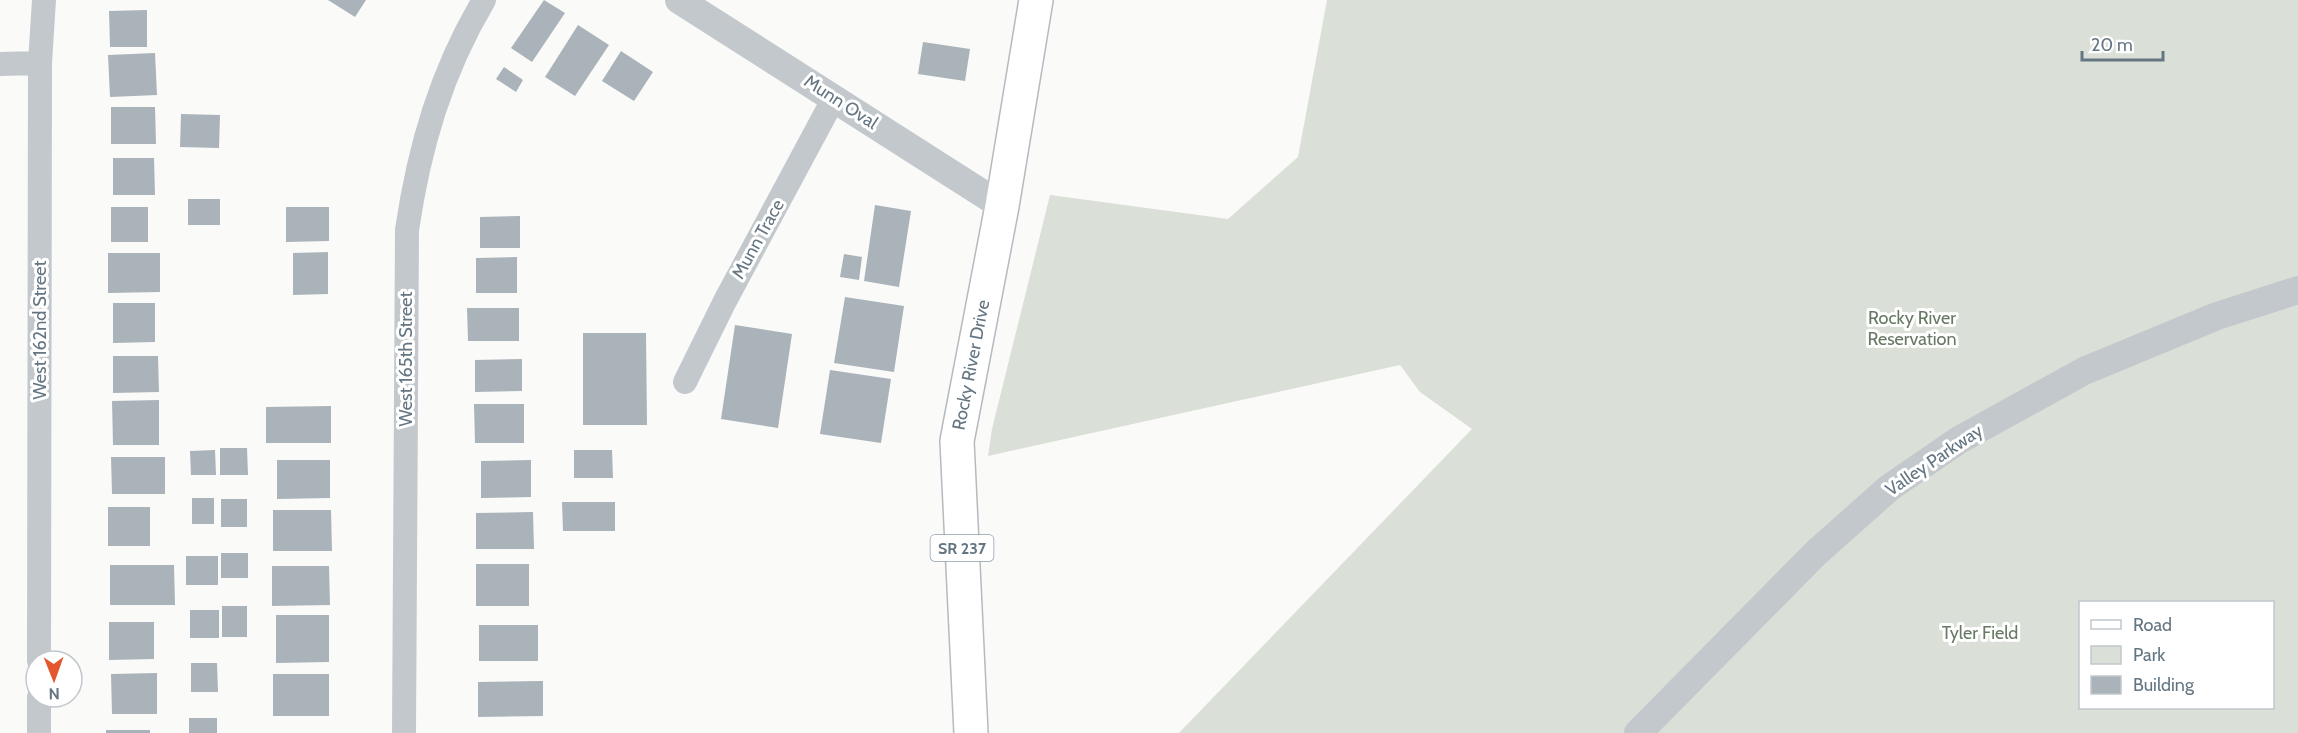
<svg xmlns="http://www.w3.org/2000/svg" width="2298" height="733" font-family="Cabin,sans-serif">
<rect width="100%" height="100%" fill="#fafaf8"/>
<!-- green -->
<path fill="#dadfd7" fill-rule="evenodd" d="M 1327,0 L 2298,0 L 2298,733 L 1179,733 L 1472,429 L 1420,392 L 1400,365 L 988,456 L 992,429 L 1050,195 L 1228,219 L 1298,157 ZM 2080,602 L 2272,602 L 2272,708 L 2080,708 Z"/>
<!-- building -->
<path fill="#aab3b9" d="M 328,0 L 366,0 L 355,17 Z
M 544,0 L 565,13 L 532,62 L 511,48 Z
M 147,10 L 147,47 L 110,47 L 109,11 Z
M 578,25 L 609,45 L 575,96 L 545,77 Z
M 923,42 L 970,49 L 965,81 L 918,74 Z
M 621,51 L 653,72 L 634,101 L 602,81 Z
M 155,53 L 157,95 L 110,97 L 108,55 Z
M 504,67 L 523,80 L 516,92 L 496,79 Z
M 111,107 L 155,107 L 156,144 L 111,144 Z
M 181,114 L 220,115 L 219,148 L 180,147 Z
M 113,158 L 154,158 L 155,195 L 113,195 Z
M 188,199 L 220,199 L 220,225 L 188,225 Z
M 875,205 L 911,211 L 899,287 L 864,281 Z
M 111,207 L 148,207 L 148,242 L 111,242 Z
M 286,207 L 329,207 L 329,241 L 286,242 Z
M 520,216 L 520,248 L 480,248 L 480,217 Z
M 328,252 L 328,294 L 293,295 L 293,253 Z
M 108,253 L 160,253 L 160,292 L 108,293 Z
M 844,254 L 862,257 L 859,280 L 840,277 Z
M 517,257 L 517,293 L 476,293 L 476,258 Z
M 845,297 L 904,306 L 894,372 L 834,363 Z
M 113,303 L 155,303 L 155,342 L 113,343 Z
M 467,308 L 519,308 L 519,341 L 468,341 Z
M 735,325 L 792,334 L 778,428 L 721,419 Z
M 583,333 L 646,333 L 647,425 L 583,425 Z
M 113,356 L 158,356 L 159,392 L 113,393 Z
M 522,359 L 522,391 L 475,392 L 475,360 Z
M 830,370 L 891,379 L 881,443 L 820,434 Z
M 159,400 L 159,445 L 113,445 L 112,401 Z
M 474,404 L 524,404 L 524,443 L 475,443 Z
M 331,406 L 331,443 L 266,443 L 266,407 Z
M 220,448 L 247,448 L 248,475 L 220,475 Z
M 215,450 L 216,475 L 191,475 L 190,451 Z
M 574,450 L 612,450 L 613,478 L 574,478 Z
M 111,457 L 165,457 L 165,494 L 112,494 Z
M 277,460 L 330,460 L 330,498 L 277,499 Z
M 531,460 L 531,497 L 481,498 L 481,461 Z
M 192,498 L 214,498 L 214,524 L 192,524 Z
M 221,499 L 247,499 L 247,527 L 221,527 Z
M 562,502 L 615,502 L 615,531 L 563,531 Z
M 108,507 L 150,507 L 150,546 L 108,546 Z
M 273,510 L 331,510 L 332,551 L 273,551 Z
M 533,512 L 534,549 L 476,549 L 476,513 Z
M 221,553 L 248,553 L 248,578 L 221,578 Z
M 186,556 L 218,556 L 218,585 L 186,585 Z
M 476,564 L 529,564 L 529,606 L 476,606 Z
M 110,565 L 174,565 L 175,605 L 110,605 Z
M 272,566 L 329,566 L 330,605 L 272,606 Z
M 222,606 L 247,606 L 247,637 L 222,637 Z
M 190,610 L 219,610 L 219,638 L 190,638 Z
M 276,615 L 329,615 L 329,662 L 276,663 Z
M 109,622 L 154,622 L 154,659 L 109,660 Z
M 479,625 L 538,625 L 538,661 L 479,661 Z
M 191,663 L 217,663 L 218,692 L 191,692 Z
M 157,673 L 157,714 L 112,714 L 111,674 Z
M 273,674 L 329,674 L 329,716 L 273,716 Z
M 543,681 L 543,716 L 478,717 L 478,682 Z
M 189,718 L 217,718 L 217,733 L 189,733 Z
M 106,730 L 150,730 L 150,733 L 106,733 Z"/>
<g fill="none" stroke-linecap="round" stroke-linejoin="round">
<defs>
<path id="primary" d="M 971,733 L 957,441 L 1002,206 L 1036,0"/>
</defs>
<!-- primary casing -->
<use href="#primary" stroke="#b5babe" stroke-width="36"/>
<!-- minor -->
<path stroke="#c3c8cc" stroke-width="24" d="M 0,64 L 40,63
M 685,382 L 725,301 L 834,98
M 39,661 L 40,63 L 44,0
M 39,733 L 39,697
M 404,733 L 407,230 C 419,148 441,72 484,0"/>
<!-- tertiary -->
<path stroke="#c3c8cc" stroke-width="28" d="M 679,0 L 1002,206
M 1638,733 L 1816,553 L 1889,488 L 1959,440 L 2084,371 L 2217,316 L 2298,290"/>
<!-- primary -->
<use href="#primary" stroke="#fff" stroke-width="33"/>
</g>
<g text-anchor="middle" stroke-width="6" stroke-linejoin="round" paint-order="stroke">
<!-- shield labels -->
<rect fill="#fff" stroke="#939fa8" stroke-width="1.5" x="930.5" y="535" width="63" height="26" rx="4.5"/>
<g font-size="16" font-weight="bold" fill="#657683">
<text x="962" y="554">SR 237</text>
</g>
<!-- street labels -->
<g font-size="18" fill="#657683" stroke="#fff">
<text transform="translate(841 102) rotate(33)" y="6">Munn Oval</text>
<text transform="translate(758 239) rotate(-61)" y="6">Munn Trace</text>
<text transform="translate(40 330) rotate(-90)" y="6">West 162nd Street</text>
<text transform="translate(406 359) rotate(-90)" y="6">West 165th Street</text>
<text transform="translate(971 365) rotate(-79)" y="6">Rocky River Drive</text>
<text transform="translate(1934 460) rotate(-34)" y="6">Valley Parkway</text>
</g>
<!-- park labels -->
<g font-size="18" fill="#687a64" stroke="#fff">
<text x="1912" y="324">Rocky River<tspan x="1912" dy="21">Reservation</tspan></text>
<text x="1980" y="639">Tyler Field</text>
</g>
</g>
<!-- legend -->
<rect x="2079" y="601" width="195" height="108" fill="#ffffff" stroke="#c1c8cd" stroke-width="1.5"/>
<rect x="2091" y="620" width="30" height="9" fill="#ffffff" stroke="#c1c8cd" stroke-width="1.5"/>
<text x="2133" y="631" font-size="18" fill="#657683">Road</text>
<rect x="2091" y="646" width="30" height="18" fill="#dadfd7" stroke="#c1c8cd" stroke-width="1.5"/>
<text x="2133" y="661" font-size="18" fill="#657683">Park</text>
<rect x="2091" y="676" width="30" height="18" fill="#aab3b9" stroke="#c1c8cd" stroke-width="1.5"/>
<text x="2133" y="691" font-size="18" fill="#657683">Building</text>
<!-- north arrow -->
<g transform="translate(54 679) rotate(179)"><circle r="28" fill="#ffffff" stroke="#c1c8cd" stroke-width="1.5"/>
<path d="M0-4.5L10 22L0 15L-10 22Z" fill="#e4572e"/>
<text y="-9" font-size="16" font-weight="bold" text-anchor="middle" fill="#657683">N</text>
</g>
<!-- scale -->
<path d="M2082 51v9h81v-9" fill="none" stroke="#657683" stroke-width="3"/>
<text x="2091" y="51" font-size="18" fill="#657683" stroke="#ffffff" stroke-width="4.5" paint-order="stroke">20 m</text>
</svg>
